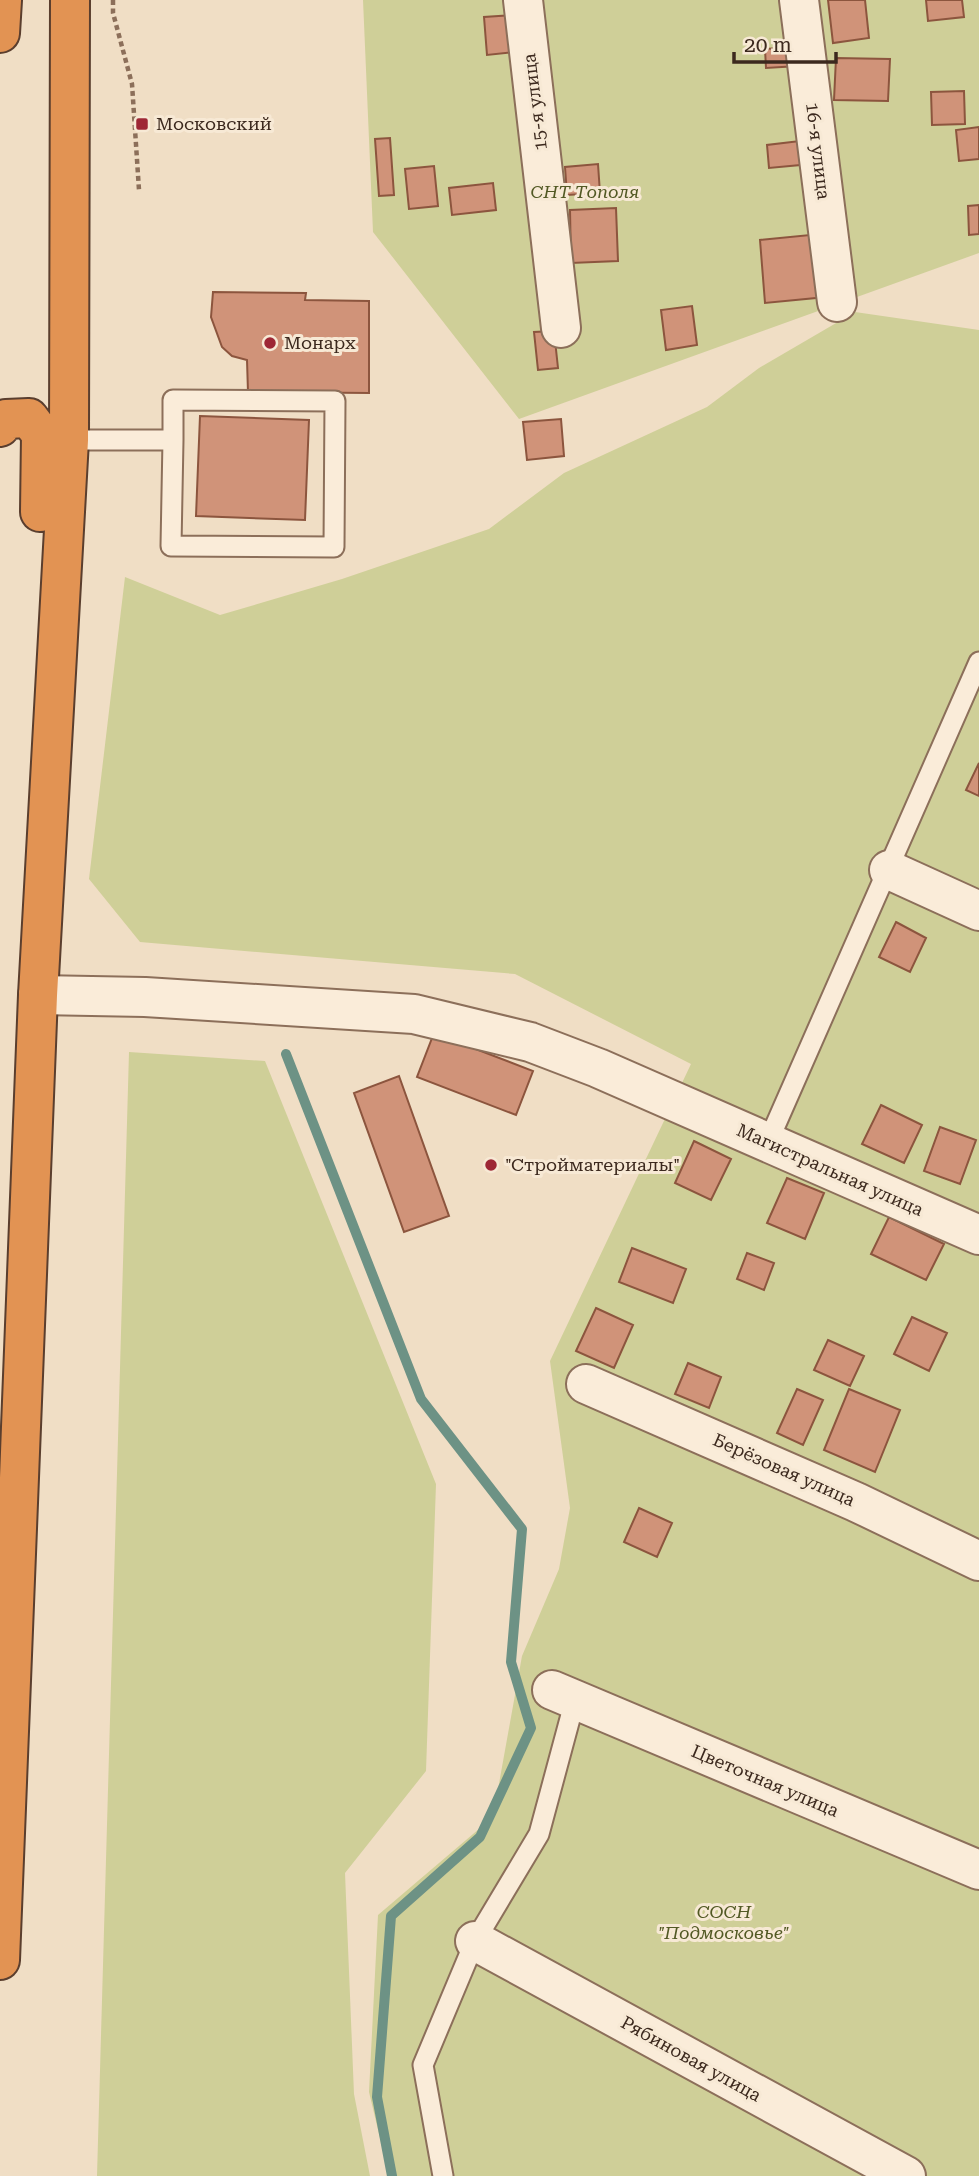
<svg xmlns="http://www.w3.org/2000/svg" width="979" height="2176" font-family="'Roboto Serif',serif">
<rect width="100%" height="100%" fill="#f0dec5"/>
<!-- green -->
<path fill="#cfcf98" d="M 363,0 L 979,0 L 979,253 L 519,419 L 373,232 Z
M 855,312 L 979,330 L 979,2176 L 389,2176 L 369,2092 L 378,1915 L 493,1817 L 522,1656 L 559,1569 L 570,1508 L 550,1361 L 691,1064 L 515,974 L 140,942 L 89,879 L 125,577 L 220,615 L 342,579 L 489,529 L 564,473 L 707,407 L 759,368 Z
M 129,1052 L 265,1061 L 436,1484 L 426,1771 L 345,1873 L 354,2094 L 370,2176 L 97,2176 Z"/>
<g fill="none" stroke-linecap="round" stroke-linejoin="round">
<!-- stream -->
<path stroke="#6d9285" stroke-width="10" d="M 286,1054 L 421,1399 L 522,1529 L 511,1662 L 531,1728 L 480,1837 L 391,1916 L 377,2097 L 392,2176"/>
</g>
<!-- building -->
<path fill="#d09379" stroke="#8c553e" stroke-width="2" d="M 828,0 L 865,0 L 869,38 L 833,43 Z
M 926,0 L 962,0 L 964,17 L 928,21 Z
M 512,15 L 515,52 L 487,55 L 484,17 Z
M 797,47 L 798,66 L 766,68 L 765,49 Z
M 836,58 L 890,59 L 888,101 L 834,100 Z
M 964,91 L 965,124 L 932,125 L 931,92 Z
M 979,127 L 979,159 L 959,161 L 956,130 Z
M 390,138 L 394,195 L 379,196 L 375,139 Z
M 808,140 L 811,164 L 769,168 L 767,145 Z
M 598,164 L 600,193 L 567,195 L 565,167 Z
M 434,166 L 438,206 L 409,209 L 405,169 Z
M 493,183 L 496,210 L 452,215 L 449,188 Z
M 979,205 L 979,234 L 969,235 L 968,206 Z
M 616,208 L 618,261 L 571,263 L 570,210 Z
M 820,234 L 826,297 L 765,303 L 760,240 Z
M 213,292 L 306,293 L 305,300 L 369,301 L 369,393 L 248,392 L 247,360 L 232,356 L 222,347 L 211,317 Z
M 692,306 L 697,345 L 666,350 L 661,310 Z
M 554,331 L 558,368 L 538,370 L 534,332 Z
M 200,416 L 309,420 L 305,520 L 196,516 Z
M 561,419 L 564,456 L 527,460 L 523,422 Z
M 979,763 L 979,796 L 966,790 Z
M 896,922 L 926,938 L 910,972 L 879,957 Z
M 434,1033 L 533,1071 L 516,1115 L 417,1077 Z
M 399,1076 L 449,1216 L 404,1232 L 354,1093 Z
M 881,1105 L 922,1125 L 904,1163 L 862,1144 Z
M 940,1127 L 976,1140 L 960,1184 L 924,1171 Z
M 694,1141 L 731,1159 L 711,1200 L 675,1183 Z
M 787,1178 L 824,1193 L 805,1239 L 767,1223 Z
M 889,1217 L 944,1244 L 926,1280 L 871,1254 Z
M 632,1248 L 686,1269 L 673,1303 L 619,1282 Z
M 747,1253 L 774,1263 L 764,1290 L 737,1279 Z
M 596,1308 L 633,1325 L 614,1368 L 576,1351 Z
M 912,1317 L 947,1333 L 929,1371 L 894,1354 Z
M 828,1340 L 864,1356 L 850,1386 L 814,1370 Z
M 688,1363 L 721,1377 L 709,1408 L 675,1394 Z
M 797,1389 L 823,1400 L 803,1445 L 777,1433 Z
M 849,1389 L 900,1410 L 875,1472 L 824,1450 Z
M 639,1508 L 672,1523 L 657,1557 L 624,1542 Z"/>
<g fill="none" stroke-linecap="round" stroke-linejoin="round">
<defs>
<path id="lane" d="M 69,440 L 173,440 L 171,546 L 334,547 L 335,401 L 173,400 L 173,440
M 768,1142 L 979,662
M 443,2176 L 423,2065 L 475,1941 L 539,1834 L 575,1700"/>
<path id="street" d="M 523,0 L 561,328
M 799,0 L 837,302
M 889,870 L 979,911
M 38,995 L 145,997 L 414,1014 L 530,1042 L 598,1068 L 979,1235
M 586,1384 L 856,1502 L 979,1561
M 552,1690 L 979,1870
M 475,1941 L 906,2176"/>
<path id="highway" d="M 0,33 L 2,0
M 0,427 L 6,419 L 29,418 L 41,434 L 40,512
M 0,1960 L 38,995 L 69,440 L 70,0"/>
</defs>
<!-- lane casing -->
<use href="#lane" stroke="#8c6f5a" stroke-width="23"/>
<!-- street casing -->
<use href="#street" stroke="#8c6f5a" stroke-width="42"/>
<!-- highway casing -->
<use href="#highway" stroke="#5a3e2e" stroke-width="42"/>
<!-- path -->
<path stroke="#8c6f5a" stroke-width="4.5" stroke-dasharray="5 3.5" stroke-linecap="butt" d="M 113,0 L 113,13 L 132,84 L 139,190"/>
<!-- lane -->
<use href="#lane" stroke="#faecd9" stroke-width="19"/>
<!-- street -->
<use href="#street" stroke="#faecd9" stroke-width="38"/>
<!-- highway -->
<use href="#highway" stroke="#e29353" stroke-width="38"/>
</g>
<!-- markers -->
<g fill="#9e2735" stroke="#f7e9d5" stroke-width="2.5">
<rect x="135" y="117" width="14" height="14" rx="3.5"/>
<circle cx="270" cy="343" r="7"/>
<circle cx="491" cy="1165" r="7"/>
</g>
<g text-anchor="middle" stroke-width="6" stroke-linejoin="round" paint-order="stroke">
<!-- street labels -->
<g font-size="18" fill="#3c291e" stroke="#f7e9d5">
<text transform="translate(535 102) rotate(-97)" y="6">15-я улица</text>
<text transform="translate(818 151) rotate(83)" y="6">16-я улица</text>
<text transform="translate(830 1170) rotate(24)" y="6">Магистральная улица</text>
<text transform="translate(784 1470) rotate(24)" y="6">Берёзовая улица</text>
<text transform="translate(765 1781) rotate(23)" y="6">Цветочная улица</text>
<text transform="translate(691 2059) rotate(29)" y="6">Рябиновая улица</text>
</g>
<!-- poi labels -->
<g font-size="18" fill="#3c291e" stroke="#f7e9d5" text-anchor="start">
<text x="156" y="130">Московский</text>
<text x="284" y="349">Монарх</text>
<text x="505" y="1171">"Стройматериалы"</text>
</g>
<!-- park labels -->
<g font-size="18" font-style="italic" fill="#525924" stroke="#f7e9d5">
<text x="585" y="198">СНТ Тополя</text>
<text x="724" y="1918">СОСН<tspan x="724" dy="21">"Подмосковье"</tspan></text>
</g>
</g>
<!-- scale -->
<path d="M734 52v10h102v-10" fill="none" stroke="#3c291e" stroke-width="3.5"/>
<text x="744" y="52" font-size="21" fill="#3c291e" stroke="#f7e9d5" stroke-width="5" paint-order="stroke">20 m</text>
</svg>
